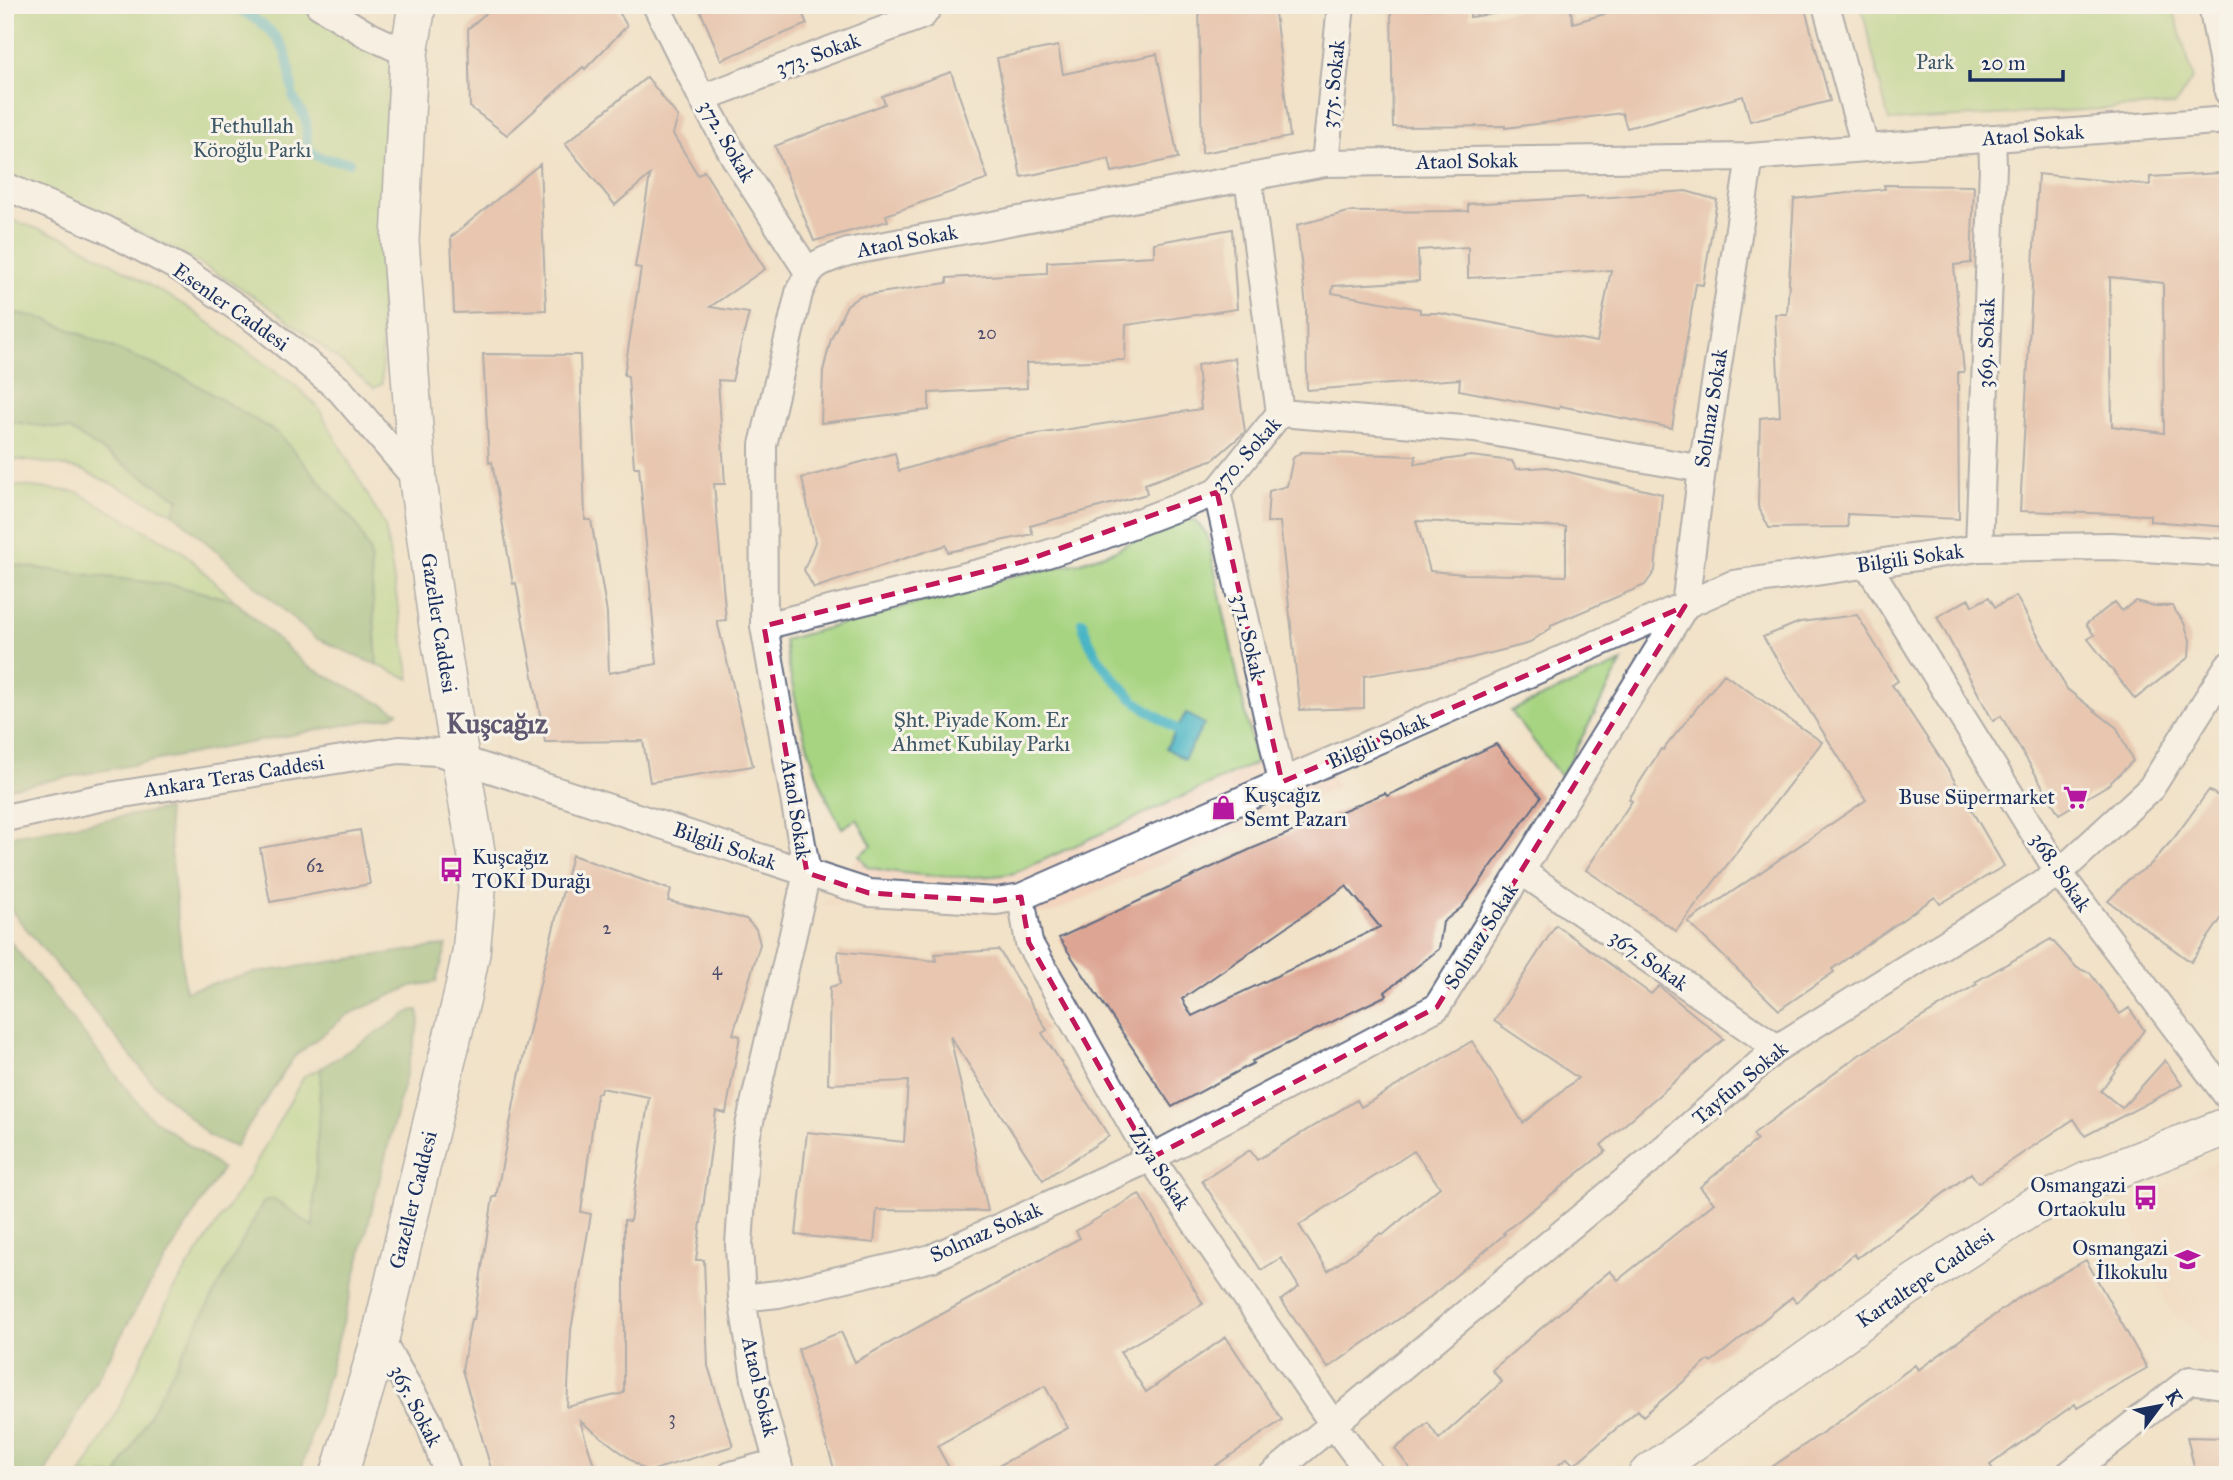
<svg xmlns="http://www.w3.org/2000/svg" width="2233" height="1480" font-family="'IM FELL Great Primer',serif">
<rect width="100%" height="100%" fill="#f7f3e8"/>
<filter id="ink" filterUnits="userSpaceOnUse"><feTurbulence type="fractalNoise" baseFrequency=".0143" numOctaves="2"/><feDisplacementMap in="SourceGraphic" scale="14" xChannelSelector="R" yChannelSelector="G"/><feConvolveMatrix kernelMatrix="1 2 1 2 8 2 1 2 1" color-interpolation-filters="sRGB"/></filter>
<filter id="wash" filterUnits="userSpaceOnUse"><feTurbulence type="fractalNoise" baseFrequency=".00686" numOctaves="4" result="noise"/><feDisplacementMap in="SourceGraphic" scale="28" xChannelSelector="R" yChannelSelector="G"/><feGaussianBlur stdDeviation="1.57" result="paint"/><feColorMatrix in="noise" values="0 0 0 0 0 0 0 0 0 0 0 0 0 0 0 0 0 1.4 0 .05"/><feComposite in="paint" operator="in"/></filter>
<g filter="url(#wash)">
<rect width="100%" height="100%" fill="#f1e2c8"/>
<!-- built -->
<path fill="#f3d4be" d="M 1278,714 L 1284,735 L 1290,747 L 1300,748 L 1319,743 L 1337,787 L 1053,912 L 1023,915 L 995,915 L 822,905 L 859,855 L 868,867 L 899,873 L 1015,872 L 1255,763 L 1248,723 Z
M 2228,1155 L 2228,1353 L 2219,1351 L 2170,1311 L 2125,1208 Z"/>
<!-- green -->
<path fill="#a7d481" stroke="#618270" stroke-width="2" d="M 5,5 L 297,5 L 394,62 L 381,215 L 382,384 L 374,388 C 339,361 305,331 268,306 C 189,252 96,208 5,175 Z
M 1861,5 L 2172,5 L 2193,77 L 2175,105 L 1889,121 Z
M 5,218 L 71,240 L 186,306 L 297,387 L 318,407 L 385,526 L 410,679 L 377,665 L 370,553 L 5,311 Z
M 5,421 L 70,430 L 179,500 L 173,513 L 82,470 L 54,464 L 5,458 Z
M 5,484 L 77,492 L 182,551 L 235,601 L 177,586 L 5,564 Z
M 1183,517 L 1194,520 L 1207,534 L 1256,763 L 1015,873 C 977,881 906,876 868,867 L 859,855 L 872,846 L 857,819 L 842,828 C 809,770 795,705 784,640 L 1022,574 L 1078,563 L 1114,551 L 1170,521 Z
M 1622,662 L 1561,777 L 1511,711 Z
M 321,1068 L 313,1228 L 274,1199 L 117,1475 L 81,1475 L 115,1416 L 173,1290 L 249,1175 L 304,1076 Z"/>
<!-- forest -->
<path fill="#85b66f" stroke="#507266" stroke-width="2" d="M 5,311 L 45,319 L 185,378 L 279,434 L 357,525 L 370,553 L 377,665 L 315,638 L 173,513 L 179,499 L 70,430 L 5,421 Z
M 5,564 L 177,586 L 235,601 L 307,666 L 398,712 L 392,716 L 5,789 Z
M 167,809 L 185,991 L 253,973 L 447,945 L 436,982 L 412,986 L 347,1015 L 294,1057 L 235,1147 L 209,1136 L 154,1084 L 5,903 L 5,837 Z
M 5,935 L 148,1115 L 222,1169 L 146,1291 L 44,1475 L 5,1475 Z
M 413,1010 L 418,1010 L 420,1019 L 348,1305 L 300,1475 L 117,1475 L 264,1201 L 274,1199 L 313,1227 L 321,1068 Z"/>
<!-- water -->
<path fill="#49b5c5" stroke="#327292" stroke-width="2" d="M 1186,713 L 1204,724 L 1184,759 L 1166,748 Z"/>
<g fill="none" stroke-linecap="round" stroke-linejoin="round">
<!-- stream -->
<path stroke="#49b5c5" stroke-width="10" d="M 233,5 L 255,19
M 261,23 C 287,44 288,56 292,88
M 293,95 C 295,105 302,110 305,119 C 308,127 306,134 307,142 C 310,161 333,160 349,162
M 1082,622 C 1091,654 1109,674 1132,698
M 1138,703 L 1177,730"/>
</g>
<g id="blocks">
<!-- building -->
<path fill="#dda593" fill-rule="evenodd" d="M 495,5 L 615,5 L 627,26 L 585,69 L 583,67 L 507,135 L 470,107 L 468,29 Z
M 698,5 L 799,5 L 807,24 L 721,60 Z
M 1199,5 L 1274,5 L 1290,137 L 1202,153 Z
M 1554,5 L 1570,5 L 1573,23 L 1636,5 L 1804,5 L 1830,101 L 1750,121 L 1743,96 L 1627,128 L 1622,113 L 1505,128 L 1505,126 L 1393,127 L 1391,9 L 1470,8 L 1470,17 Z
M 1058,46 L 1063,74 L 1157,54 L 1178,158 L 1112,172 L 1109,159 L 1021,177 L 997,58 Z
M 951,72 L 988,179 L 886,215 L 888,221 L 814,241 L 775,146 L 885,104 L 882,96 Z
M 647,77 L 678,117 L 673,134 L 698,175 L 704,171 L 765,269 L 710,307 L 749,313 L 732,381 L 718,380 L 725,484 L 714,484 L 726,620 L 717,621 L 753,766 L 650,782 L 643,741 L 545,742 L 516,583 L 513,584 L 492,462 L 489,463 L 483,354 L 580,355 L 585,520 L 591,520 L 607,613 L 609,673 L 657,664 L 639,467 L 634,467 L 628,376 L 624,375 L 641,268 L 635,267 L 650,175 L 615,205 L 565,144 Z
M 540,164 L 546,310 L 454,313 L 451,237 Z
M 2220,173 L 2228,201 L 2228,527 L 2150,521 L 2150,515 L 2020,511 L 2038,174 L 2150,185 L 2150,177 ZM 2110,277 L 2163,283 L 2164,433 L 2112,426 Z
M 1884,185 L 1974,186 L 1971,263 L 1954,265 L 1964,372 L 1958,372 L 1959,519 L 1847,514 L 1848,527 L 1769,528 L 1758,506 L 1760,418 L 1780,416 L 1775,314 L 1787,314 L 1794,199 L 1885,189 Z
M 1686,191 L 1717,200 L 1703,285 L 1696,284 L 1672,428 L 1560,406 L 1559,409 L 1459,390 L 1460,379 L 1307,390 L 1306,307 L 1297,225 L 1348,212 L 1468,211 L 1468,204 L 1587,197 L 1587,199 ZM 1468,247 L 1468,278 L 1611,270 L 1597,342 L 1438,313 L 1420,313 L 1420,309 L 1332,293 L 1333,286 L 1419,281 L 1418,250 Z
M 1232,229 L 1237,309 L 1126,325 L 1125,360 L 1026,363 L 1027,388 L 929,393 L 929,410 L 821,423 L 823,371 L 831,339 L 847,305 L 860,296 L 947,283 L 947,278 L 1047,273 L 1047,262 L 1154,256 L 1154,243 Z
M 1235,358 L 1245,432 L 1214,459 L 1145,484 L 1147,494 L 1030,526 L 1033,534 L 948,552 L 946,545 L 814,588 L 804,570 L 815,542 L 802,478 L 895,453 L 899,471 L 1004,439 L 1201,409 L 1197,365 Z
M 1301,452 L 1416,456 L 1415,464 L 1471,456 L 1512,461 L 1516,469 L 1547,467 L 1662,494 L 1655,571 L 1645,585 L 1551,625 L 1551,628 L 1527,644 L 1467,659 L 1364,676 L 1364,708 L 1300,710 L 1280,522 L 1267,522 L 1269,491 L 1287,486 L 1293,458 ZM 1416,521 L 1566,527 L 1566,576 L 1464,574 L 1430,571 Z
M 2016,596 L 2067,689 L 2117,728 L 2133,761 L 2108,785 L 2059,814 L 2001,716 L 1993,721 L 1937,617 L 1969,599 L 1972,606 L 1989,597 L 1995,607 Z
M 2135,601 L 2155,606 L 2172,606 L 2184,623 L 2190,640 L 2189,657 L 2135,699 L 2088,639 L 2094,635 L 2086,624 L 2115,602 L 2122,611 Z
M 1857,615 L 1898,681 L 1892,685 L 1950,773 L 2004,866 L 1940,904 L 1935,897 L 1832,969 L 1834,972 L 1779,1010 L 1688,922 L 1866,800 L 1763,637 L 1800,622 Z
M 1724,674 L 1822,742 L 1676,931 L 1586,870 L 1632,801 L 1629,799 L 1661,749 L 1663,750 Z
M 1496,744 L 1541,797 L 1462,907 L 1443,922 L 1439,949 L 1385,992 L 1387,995 L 1252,1061 L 1254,1063 L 1172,1107 L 1059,938 L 1251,849 L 1385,793 L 1387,796 ZM 1346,886 L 1380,927 L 1192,1016 L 1182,999 Z
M 2209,790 L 2228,803 L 2228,909 L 2191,962 L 2108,901 L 2129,879 L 2149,866 L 2174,838 Z
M 360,830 L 370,884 L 270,902 L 260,848 Z
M 572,855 L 671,890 L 668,901 L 746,919 L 756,929 L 760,944 L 733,1034 L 740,1036 L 726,1113 L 716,1111 L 696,1260 L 704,1260 L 708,1366 L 733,1446 L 647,1472 L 580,1421 L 597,1475 L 493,1475 L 462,1370 L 471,1319 L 474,1319 L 493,1197 L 496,1197 L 519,1077 L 544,966 ZM 601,1088 L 649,1097 L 630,1221 L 624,1220 L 624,1393 L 567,1407 L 571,1330 L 591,1214 L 581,1212 L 597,1093 L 600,1093 Z
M 1556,925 L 1651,994 L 1659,986 L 1724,1039 L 1601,1145 L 1606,1151 L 1503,1233 L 1505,1234 L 1429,1298 L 1328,1368 L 1281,1300 L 1299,1287 L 1281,1258 L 1261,1270 L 1202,1181 L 1250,1150 L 1257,1160 L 1357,1100 L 1361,1107 L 1472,1041 L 1523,1123 L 1578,1078 L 1494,1021 ZM 1414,1151 L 1440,1187 L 1383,1235 L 1381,1233 L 1328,1271 L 1299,1225 Z
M 2051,939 L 2077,968 L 2090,973 L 2120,1014 L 2129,1008 L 2144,1030 L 2101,1091 L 2122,1108 L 2165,1060 L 2182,1085 L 2085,1136 L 2074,1119 L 1978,1183 L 1971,1173 L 1857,1258 L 1854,1254 L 1796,1302 L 1792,1297 L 1711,1362 L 1709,1360 L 1643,1416 L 1638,1410 L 1574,1465 L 1567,1458 L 1546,1475 L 1415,1475 L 1395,1449 L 1428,1423 L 1439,1439 L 1502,1382 L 1492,1370 L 1539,1330 L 1610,1271 L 1618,1280 L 1714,1203 L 1700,1187 L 1757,1140 L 1753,1134 L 1859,1055 L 1977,984 L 1975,982 Z
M 999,950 L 1047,1030 L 1042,1033 L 1109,1136 L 1043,1180 L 950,1036 L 988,1211 L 877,1210 L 874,1243 L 796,1235 L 807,1132 L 904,1142 L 908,1081 L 828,1084 L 830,987 L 840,984 L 838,951 L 936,961 L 935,954 Z
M 1139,1194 L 1203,1304 L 1120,1352 L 1146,1392 L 1226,1337 L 1282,1420 L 1202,1475 L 982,1475 L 1068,1428 L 1045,1386 L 937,1446 L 953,1475 L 836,1475 L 798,1349 L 841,1332 L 855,1362 L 1080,1238 L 1076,1231 Z
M 2086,1260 L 2147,1368 L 2077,1408 L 2075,1404 L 1990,1465 L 1997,1475 L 1760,1475 L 1841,1420 L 1915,1365 L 1918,1370 L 2021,1296 Z
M 2187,1437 L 2228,1438 L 2228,1475 L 2196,1475 Z"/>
</g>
</g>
<g filter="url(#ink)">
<use href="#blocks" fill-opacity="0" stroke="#666e83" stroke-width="2"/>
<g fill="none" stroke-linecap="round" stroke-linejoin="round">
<defs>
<path id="street" d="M 319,5 L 366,34 L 409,54
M 656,5 L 702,98 L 736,160 L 808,272
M 1826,5 L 1865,147
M 2212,5 L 2228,92
M 702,98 L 923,15 L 930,5
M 1325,163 L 1341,5
M 1248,178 L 1280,413
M 5,186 L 105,229 L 181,269 L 258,322 L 340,390 L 418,481
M 1217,492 L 1282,782
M 1979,548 L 1993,166 L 1992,138
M 1867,564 L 2059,873 L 2228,1097
M 764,626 L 1022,562 L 1097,538 L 1217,492 L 1280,413 L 1475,429 L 1702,469
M 5,818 L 104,797 L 399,750 L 438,752 L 869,893 L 996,901 L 1021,897 L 1733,584 L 1979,548 L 2111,546 L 2228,553
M 1521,871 L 1777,1048
M 1021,897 L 1029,943 L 1151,1158 L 1333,1424 L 1371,1475
M 742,1298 L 778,1294 L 932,1258 L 1151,1158 L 1437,1007 L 1685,606 L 1702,469 L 1750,157
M 380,1339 L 429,1422 L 448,1475
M 731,1475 L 778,1462
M 781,1475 L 755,1379 L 742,1298 L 739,1245 L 746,1139 L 807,873 L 764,626 L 763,445 L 799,293 C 812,261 818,263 848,252 L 1325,163 L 1750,157 L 2228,120
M 1272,1475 L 1674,1140 L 1777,1048 L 2059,873 L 2151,788 L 2228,666
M 2068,1475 L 2190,1380 L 2228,1386"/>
<path id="secondary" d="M 339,1475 L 380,1339 L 462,997 L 471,953 L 479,869 L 438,626 L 418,481 L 400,241 L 409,54 L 417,5
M 1647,1475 L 1908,1287 L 2029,1209 L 2089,1180 L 2228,1126"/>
</defs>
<!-- street casing -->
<use href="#street" stroke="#666e83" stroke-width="30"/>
<!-- secondary casing -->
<use href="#secondary" stroke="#666e83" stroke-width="40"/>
<!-- street -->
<use href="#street" stroke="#fff" stroke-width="26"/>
<!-- secondary -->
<use href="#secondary" stroke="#fff" stroke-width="37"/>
</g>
</g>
<!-- marked area -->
<path d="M0 0H2233V1480H0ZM 1217,492 L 1282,782 L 1685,606 L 1437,1007 L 1151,1158 L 1029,943 L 1021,897 L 996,901 L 869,893 L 807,873 L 764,626 L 1022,562 Z" fill="#f1e2c8" fill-opacity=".55" fill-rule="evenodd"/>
<path fill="none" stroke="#c2185b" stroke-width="5" stroke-dasharray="14 9" stroke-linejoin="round" d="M 1217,492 L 1282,782 L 1685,606 L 1437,1007 L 1151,1158 L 1029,943 L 1021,897 L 996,901 L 869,893 L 807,873 L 764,626 L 1022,562 Z"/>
<!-- icons -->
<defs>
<symbol id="supermarket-bare" viewBox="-9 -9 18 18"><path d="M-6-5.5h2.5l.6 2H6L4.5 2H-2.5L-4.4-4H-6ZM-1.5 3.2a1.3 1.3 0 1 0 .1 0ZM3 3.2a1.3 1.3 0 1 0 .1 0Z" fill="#b5179e" stroke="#f7f3e8" stroke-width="2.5" paint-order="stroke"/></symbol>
<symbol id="shop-bare" viewBox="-9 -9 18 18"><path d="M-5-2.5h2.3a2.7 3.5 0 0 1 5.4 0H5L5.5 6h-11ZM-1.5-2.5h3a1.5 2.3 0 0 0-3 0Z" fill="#b5179e" stroke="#f7f3e8" stroke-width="2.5" paint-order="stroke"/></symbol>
<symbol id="bus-bare" viewBox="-9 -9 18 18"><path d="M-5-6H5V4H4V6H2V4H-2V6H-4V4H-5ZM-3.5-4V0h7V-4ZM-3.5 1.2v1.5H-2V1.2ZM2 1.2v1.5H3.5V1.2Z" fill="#b5179e" stroke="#f7f3e8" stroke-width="2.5" paint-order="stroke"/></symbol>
<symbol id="school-bare" viewBox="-9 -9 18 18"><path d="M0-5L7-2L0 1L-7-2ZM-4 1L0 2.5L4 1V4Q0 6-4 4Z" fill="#b5179e" stroke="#f7f3e8" stroke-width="2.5" paint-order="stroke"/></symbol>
</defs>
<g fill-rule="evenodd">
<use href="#supermarket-bare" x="2058" y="780" width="35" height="35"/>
<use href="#shop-bare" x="1206" y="790" width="35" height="35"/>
<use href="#bus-bare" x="434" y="852" width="35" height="35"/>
<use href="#bus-bare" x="2128" y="1180" width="35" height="35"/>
<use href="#school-bare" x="2170" y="1242" width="35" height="35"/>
</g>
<g text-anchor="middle" stroke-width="6" stroke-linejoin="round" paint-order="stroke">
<!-- number labels -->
<g font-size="18" fill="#4c4c6b">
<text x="987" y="339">20</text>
<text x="315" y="872">62</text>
<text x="607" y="934">2</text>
<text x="717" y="975">4</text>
<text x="672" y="1424">3</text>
</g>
<!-- street labels -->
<g font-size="21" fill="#1b2f5e" stroke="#f7f3e8">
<text transform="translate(818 54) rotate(-20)" y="7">373. Sokak</text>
<text transform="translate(1333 84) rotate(-84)" y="7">375. Sokak</text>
<text transform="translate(2033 135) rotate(-4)" y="7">Ataol Sokak</text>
<text transform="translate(727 141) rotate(60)" y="7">372. Sokak</text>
<text transform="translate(1467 161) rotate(-1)" y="7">Ataol Sokak</text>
<text transform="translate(907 241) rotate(-11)" y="7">Ataol Sokak</text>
<text transform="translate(231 307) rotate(35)" y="7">Esenler Caddesi</text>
<text transform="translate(1986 343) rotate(-88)" y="7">369. Sokak</text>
<text transform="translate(1711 408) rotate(-81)" y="7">Solmaz Sokak</text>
<text transform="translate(1246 454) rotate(-48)" y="7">370. Sokak</text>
<text transform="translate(1910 558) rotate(-8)" y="7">Bilgili Sokak</text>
<text transform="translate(439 623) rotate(81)" y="7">Gazeller Caddesi</text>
<text transform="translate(1249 637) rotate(77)" y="7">371. Sokak</text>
<text transform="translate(1378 741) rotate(-24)" y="7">Bilgili Sokak</text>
<text transform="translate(234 776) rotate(-9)" y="7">Ankara Teras Caddesi</text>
<text transform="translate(796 809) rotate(81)" y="7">Ataol Sokak</text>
<text transform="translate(725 846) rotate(19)" y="7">Bilgili Sokak</text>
<text transform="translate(2061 872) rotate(56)" y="7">368. Sokak</text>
<text transform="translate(1481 936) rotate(-58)" y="7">Solmaz Sokak</text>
<text transform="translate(1649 960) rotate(35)" y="7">367. Sokak</text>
<text transform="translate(1740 1083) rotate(-40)" y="7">Tayfun Sokak</text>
<text transform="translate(1160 1169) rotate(57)" y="7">Ziya Sokak</text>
<text transform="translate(413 1200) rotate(-76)" y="7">Gazeller Caddesi</text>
<text transform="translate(986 1232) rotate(-24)" y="7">Solmaz Sokak</text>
<text transform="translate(1925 1278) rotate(-34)" y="7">Kartaltepe Caddesi</text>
<text transform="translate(760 1387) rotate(77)" y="7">Ataol Sokak</text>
<text transform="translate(416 1406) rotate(63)" y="7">365. Sokak</text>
</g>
<!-- park labels -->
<g font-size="21" fill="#3e5867" stroke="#f7f3e8">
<text x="1935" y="69">Park</text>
<text x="252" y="133">Fethullah<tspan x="252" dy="24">Köroğlu Parkı</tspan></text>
<text x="981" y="727">Şht. Piyade Kom. Er<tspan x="981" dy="24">Ahmet Kubilay Parkı</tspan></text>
</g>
<!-- poi labels -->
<g font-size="21" fill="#1b2f5e" stroke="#f7f3e8" text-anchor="end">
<text x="1244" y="802" text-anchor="start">Kuşcağız<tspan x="1244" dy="24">Semt Pazarı</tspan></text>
<text x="2055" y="804">Buse Süpermarket</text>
<text x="472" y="864" text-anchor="start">Kuşcağız<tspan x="472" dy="24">TOKİ Durağı</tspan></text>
<text x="2126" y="1192">Osmangazi<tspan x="2126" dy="24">Ortaokulu</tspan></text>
<text x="2168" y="1255">Osmangazi<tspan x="2168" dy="24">İlkokulu</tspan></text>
</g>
<!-- district labels -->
<g font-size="28" font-weight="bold" fill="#5f5871" stroke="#f7f3e8">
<text x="497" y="733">Kuşcağız</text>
</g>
</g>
<!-- margin -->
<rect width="2233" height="1480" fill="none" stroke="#f7f3e8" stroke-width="28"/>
<!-- north arrow -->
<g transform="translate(2160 1406) rotate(58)" stroke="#f7f3e8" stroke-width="5" paint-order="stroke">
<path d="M0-5L12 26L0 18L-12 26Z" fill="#1b2f5e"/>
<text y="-10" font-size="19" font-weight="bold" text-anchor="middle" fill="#1b2f5e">K</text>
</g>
<!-- scale -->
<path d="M1970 70v10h93v-10" fill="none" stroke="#1b2f5e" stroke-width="3.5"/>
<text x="1981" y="70" font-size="21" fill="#1b2f5e" stroke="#f7f3e8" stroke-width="5" paint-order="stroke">20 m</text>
</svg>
